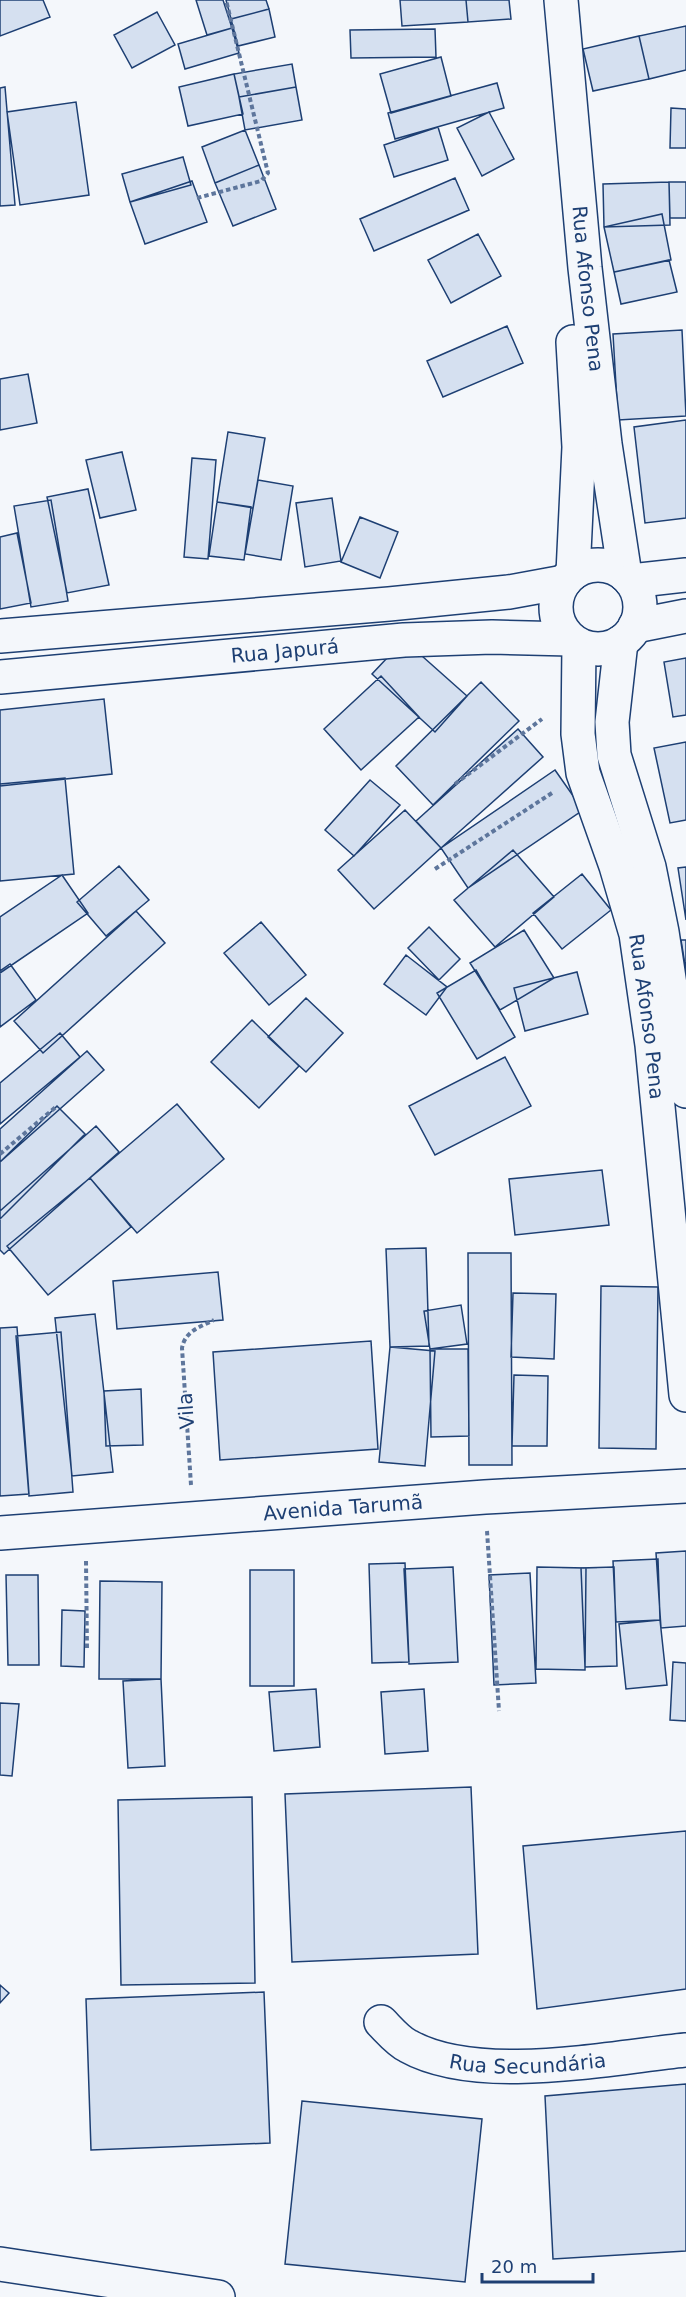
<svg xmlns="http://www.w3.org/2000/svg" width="686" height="2297" font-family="'DejaVu Sans',sans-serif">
<rect width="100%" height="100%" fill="#f4f7fb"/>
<!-- building -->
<path fill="#d5e0f0" stroke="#1d3f73" stroke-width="1.5" d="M 0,0 L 43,0 L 50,17 L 0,36 Z
M 196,0 L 223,0 L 232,28 L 207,35 Z
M 226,0 L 266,0 L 269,9 L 231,19 Z
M 400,0 L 466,0 L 468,22 L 402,26 Z
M 466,0 L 509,0 L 511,19 L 468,22 Z
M 269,9 L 275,37 L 238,46 L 231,19 Z
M 157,12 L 175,45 L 132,68 L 114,35 Z
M 686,26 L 686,70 L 649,79 L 639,36 Z
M 232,28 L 239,53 L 185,69 L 178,44 Z
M 435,29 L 436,57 L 351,58 L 350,30 Z
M 639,36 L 649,79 L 593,91 L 583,49 Z
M 441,57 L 451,96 L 391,113 L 380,74 Z
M 292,64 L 296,87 L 239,97 L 234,74 Z
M 234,74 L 243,114 L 188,126 L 179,87 Z
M 497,83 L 504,108 L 395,139 L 388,113 Z
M 5,87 L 15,205 L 0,206 L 0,88 Z
M 296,87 L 302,120 L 245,130 L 239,97 Z
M 76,102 L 89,195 L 20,205 L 7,112 Z
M 671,108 L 686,109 L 686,148 L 670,148 Z
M 489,112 L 514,159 L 482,176 L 457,128 Z
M 438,127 L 448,160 L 394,177 L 384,145 Z
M 245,130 L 259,165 L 215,183 L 202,147 Z
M 183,157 L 191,185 L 130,202 L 122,174 Z
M 259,165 L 276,209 L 233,226 L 215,183 Z
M 455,178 L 469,210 L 374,251 L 360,219 Z
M 192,181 L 207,222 L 145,244 L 130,202 Z
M 669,182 L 670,225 L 604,227 L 603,184 Z
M 669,182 L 686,182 L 686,218 L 670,218 Z
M 662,214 L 671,260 L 614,272 L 604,227 Z
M 478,234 L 501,276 L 451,303 L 428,260 Z
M 669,260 L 677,292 L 621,304 L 614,272 Z
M 507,326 L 523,363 L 443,397 L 427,361 Z
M 682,330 L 686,416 L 618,420 L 613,334 Z
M 28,374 L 37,423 L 0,430 L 0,379 Z
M 686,420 L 686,518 L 645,523 L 634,427 Z
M 228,432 L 265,438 L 253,508 L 217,502 Z
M 122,452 L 136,510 L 100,518 L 86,460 Z
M 192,458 L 216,460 L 208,559 L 184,557 Z
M 258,480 L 293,486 L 281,560 L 245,554 Z
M 88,489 L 109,585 L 67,593 L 47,497 Z
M 332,498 L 341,561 L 305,567 L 296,503 Z
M 51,500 L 68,601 L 31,607 L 14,506 Z
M 217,502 L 251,507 L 244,560 L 209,556 Z
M 360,517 L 398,532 L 380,578 L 341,562 Z
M 17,533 L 31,603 L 0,609 L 0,537 Z
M 404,640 L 467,696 L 435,732 L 372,674 Z
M 686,658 L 686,715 L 673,717 L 664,662 Z
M 381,676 L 419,717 L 361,770 L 324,729 Z
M 481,682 L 519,721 L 433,805 L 396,766 Z
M 104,699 L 112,774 L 0,786 L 0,710 Z
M 518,729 L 543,757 L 441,848 L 416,821 Z
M 686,742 L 686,820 L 670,823 L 654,748 Z
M 555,770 L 583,810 L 468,888 L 441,848 Z
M 65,778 L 74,874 L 0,881 L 0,784 Z
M 370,780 L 400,805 L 354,856 L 325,830 Z
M 405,810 L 441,848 L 374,909 L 338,870 Z
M 513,850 L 554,897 L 495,947 L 454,900 Z
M 119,866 L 149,900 L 106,936 L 77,902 Z
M 686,867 L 686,920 L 678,868 Z
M 582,874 L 611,910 L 562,949 L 533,913 Z
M 62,875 L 88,913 L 0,973 L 0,917 Z
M 136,911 L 165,943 L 43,1053 L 14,1021 Z
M 261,922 L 306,975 L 269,1005 L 224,953 Z
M 429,927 L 460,959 L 439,980 L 408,948 Z
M 524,930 L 554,978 L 500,1010 L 470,963 Z
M 681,940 L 686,940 L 686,971 Z
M 406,955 L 447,987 L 426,1015 L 384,984 Z
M 10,964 L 36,1000 L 0,1027 L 0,971 Z
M 476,970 L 515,1037 L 477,1059 L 437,993 Z
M 577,972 L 588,1014 L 525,1031 L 514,988 Z
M 306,998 L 343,1033 L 306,1072 L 268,1037 Z
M 252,1020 L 299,1066 L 259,1108 L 211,1062 Z
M 60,1033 L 80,1057 L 0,1124 L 0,1083 Z
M 87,1051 L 104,1070 L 0,1162 L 0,1129 Z
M 505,1057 L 531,1106 L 435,1155 L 409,1106 Z
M 177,1104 L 224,1159 L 137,1233 L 90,1178 Z
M 57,1106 L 85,1134 L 0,1219 L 0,1162 Z
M 96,1126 L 119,1152 L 4,1254 L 0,1250 L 0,1211 Z
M 602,1170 L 609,1225 L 515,1235 L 509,1179 Z
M 90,1178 L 131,1227 L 48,1295 L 7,1246 Z
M 426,1248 L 429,1346 L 390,1347 L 386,1249 Z
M 468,1253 L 511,1253 L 512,1465 L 469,1465 Z
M 218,1272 L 223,1320 L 117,1329 L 113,1281 Z
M 601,1286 L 658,1287 L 656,1449 L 599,1448 Z
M 513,1293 L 556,1294 L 554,1359 L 511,1357 Z
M 461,1305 L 467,1344 L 430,1349 L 424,1311 Z
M 95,1314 L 113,1472 L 72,1476 L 55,1318 Z
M 17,1327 L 29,1494 L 0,1496 L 0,1328 Z
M 61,1332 L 73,1492 L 29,1496 L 16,1336 Z
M 371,1341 L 378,1449 L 220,1460 L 213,1352 Z
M 390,1347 L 435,1351 L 425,1466 L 379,1462 Z
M 430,1349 L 468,1349 L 469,1436 L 431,1437 Z
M 514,1375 L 548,1376 L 547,1446 L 512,1446 Z
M 141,1389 L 143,1445 L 106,1446 L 104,1391 Z
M 686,1551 L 686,1626 L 661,1628 L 656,1553 Z
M 658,1559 L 660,1620 L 616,1622 L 613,1561 Z
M 405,1563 L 409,1662 L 372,1663 L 369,1564 Z
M 453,1567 L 458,1662 L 409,1664 L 404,1569 Z
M 537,1567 L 586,1568 L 585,1670 L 536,1669 Z
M 614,1567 L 617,1666 L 585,1667 L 581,1568 Z
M 250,1570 L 294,1570 L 294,1686 L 250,1686 Z
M 530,1573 L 536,1683 L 494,1685 L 489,1575 Z
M 6,1575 L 38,1575 L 39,1665 L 8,1665 Z
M 100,1581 L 162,1582 L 161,1679 L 99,1679 Z
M 62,1610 L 85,1611 L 84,1667 L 61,1666 Z
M 660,1620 L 667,1685 L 626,1689 L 619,1624 Z
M 673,1662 L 686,1663 L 686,1721 L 670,1720 Z
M 161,1679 L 165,1766 L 128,1768 L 123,1681 Z
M 316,1689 L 320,1747 L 274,1751 L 269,1692 Z
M 424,1689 L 428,1751 L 385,1754 L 381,1692 Z
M 0,1703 L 19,1704 L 12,1776 L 0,1775 Z
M 471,1787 L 478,1954 L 292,1962 L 285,1794 Z
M 252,1797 L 255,1983 L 121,1985 L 118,1800 Z
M 686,1831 L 686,1989 L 537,2009 L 523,1846 Z
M 0,1985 L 9,1993 L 0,2003 Z
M 264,1992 L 270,2143 L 91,2150 L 86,1999 Z
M 686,2084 L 686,2251 L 553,2259 L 545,2096 Z
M 302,2101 L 482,2119 L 465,2282 L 285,2264 Z"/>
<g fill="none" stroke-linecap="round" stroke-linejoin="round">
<defs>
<g id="minor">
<path id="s1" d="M 561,0 L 585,268 L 605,444 L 625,575"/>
<circle cx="598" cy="607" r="42"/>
<path d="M 573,573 L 579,447 L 573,342"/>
<path d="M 631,581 L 686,575"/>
<path d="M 635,626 L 686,616"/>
<path d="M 0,636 L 389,604 L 509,592 L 564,582"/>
<path d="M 621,642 L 612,722 L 614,755 L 649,867 L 662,932 L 686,1091"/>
<path id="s2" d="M 579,645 L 578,734 L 583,773 L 616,866 L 636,934 L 652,1045 L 686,1395"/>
<path id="s3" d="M 0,677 L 404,640 L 492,637 L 570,639"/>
<path id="s4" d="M 0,1533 L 485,1497 L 686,1486"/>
<path id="s5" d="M 381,2022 C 389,2030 398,2041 408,2046 C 478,2085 608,2058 686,2050"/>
<path d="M 0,2264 L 218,2297"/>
</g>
</defs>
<!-- minor casing -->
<use href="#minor" stroke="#1d3f73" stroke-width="36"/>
<!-- path -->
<path stroke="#5e769c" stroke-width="4" stroke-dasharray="4.5 3" stroke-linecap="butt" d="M 197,198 L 261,181 L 268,173 L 226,0
M 455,784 L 542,719
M 435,869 L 552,793
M 0,1154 L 57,1106
M 191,1485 L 182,1348 C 185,1331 200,1327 214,1320
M 487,1531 L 499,1711
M 86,1561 L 87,1649"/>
<!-- minor -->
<use href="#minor" stroke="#f4f7fb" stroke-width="33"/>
</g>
<g text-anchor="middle" stroke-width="4.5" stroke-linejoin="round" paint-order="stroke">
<!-- street labels -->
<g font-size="20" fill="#1d3f73" stroke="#f4f7fb">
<text dy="7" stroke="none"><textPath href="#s1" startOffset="290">Rua Afonso Pena</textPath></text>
<text dy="7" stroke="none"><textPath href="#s3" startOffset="286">Rua Japurá</textPath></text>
<text dy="7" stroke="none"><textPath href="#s2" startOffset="381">Rua Afonso Pena</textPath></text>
<text transform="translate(186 1411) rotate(-94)" y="7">Vila</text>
<text dy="7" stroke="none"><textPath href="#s4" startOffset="344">Avenida Tarumã</textPath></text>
<text dy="7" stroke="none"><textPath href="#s5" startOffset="159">Rua Secundária</textPath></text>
</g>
</g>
<!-- scale -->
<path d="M482 2273v9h111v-9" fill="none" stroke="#1d3f73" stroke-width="3"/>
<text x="491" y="2273" font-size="18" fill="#1d3f73" stroke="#f4f7fb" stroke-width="4.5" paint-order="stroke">20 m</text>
</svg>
